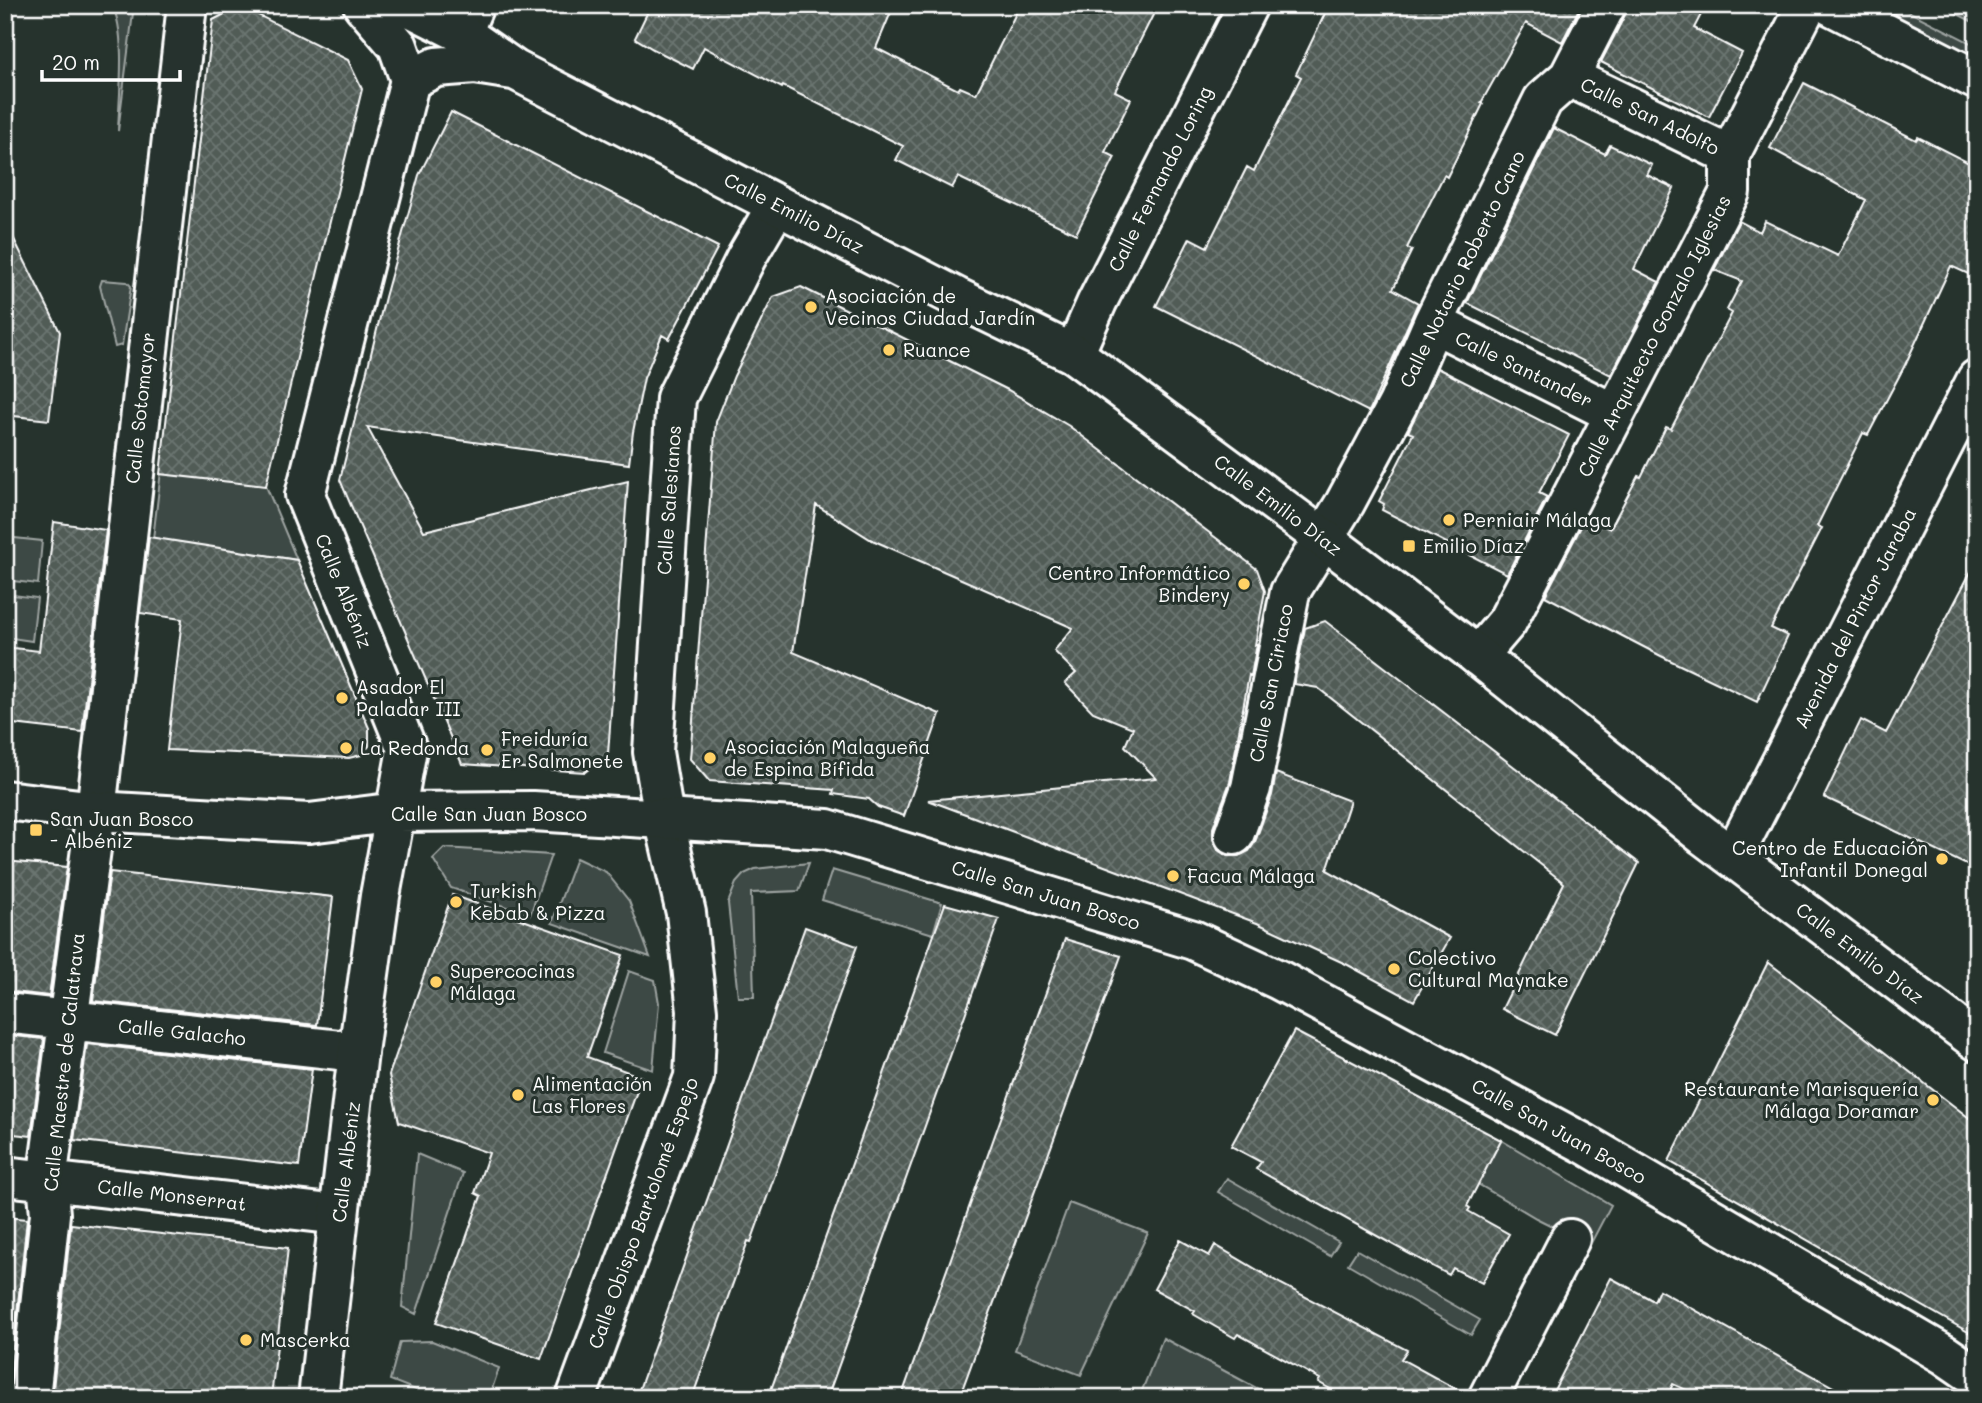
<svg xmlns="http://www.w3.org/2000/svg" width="1982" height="1403" font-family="Mali,sans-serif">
<defs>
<pattern id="building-cross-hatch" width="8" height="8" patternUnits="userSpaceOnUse" patternTransform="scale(1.75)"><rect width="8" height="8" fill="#515c57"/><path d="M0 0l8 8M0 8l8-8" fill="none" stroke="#6b7470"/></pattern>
</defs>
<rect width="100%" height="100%" fill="#26332d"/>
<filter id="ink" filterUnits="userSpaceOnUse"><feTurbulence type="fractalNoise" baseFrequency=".0143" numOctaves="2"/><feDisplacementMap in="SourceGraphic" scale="14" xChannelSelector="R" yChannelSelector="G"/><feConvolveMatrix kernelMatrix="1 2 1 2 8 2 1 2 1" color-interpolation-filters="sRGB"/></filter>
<g filter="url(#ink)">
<!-- green -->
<path fill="#3e4944" stroke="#9ea4a2" stroke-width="2" d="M 112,5 L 134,5 L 118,131 C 119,98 127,34 112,5 Z
M 1867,5 L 1896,5 L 1977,46 L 1977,61 Z
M 1940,5 L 1975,5 L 1977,24 Z
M 102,280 L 127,282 L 131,286 L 122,345 L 115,347 L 100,286 Z
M 161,471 L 266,486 L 297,560 L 153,539 Z
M 5,537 L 42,541 L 38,584 L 5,580 Z
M 5,594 L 37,598 L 32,641 L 5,637 Z
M 444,848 L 551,855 L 530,915 L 451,888 L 433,859 Z
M 576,858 L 606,872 L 629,901 L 650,957 L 552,923 Z
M 809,863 L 799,891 L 751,893 L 754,997 L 738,997 L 728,903 L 736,883 L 744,874 L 755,869 Z
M 832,870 L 942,903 L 933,934 L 822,900 Z
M 629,971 L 655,980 L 659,1003 L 653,1070 L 603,1053 Z
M 1501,1140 L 1611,1205 L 1590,1245 L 1536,1218 L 1478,1184 Z
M 417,1154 L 463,1173 L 416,1314 L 402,1307 Z
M 1227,1178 L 1339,1242 L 1330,1256 L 1218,1192 Z
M 1069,1203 L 1148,1233 L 1081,1375 L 1015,1350 Z
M 1357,1250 L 1480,1320 L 1471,1335 L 1348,1264 Z
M 1163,1338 L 1275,1398 L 1139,1398 Z
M 432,1341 L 499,1368 L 489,1398 L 436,1398 L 390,1380 L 400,1342 Z"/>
<!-- building -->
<path fill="url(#building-cross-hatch)" stroke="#fff" stroke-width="2" d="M 651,5 L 894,5 L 876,48 L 958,90 L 960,87 L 976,94 L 1020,5 L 1158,5 L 1115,91 L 1131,99 L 1105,152 L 1115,157 L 1076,234 L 958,177 L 952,188 L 896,160 L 903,146 L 783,86 L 782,88 L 704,47 L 693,69 L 653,49 L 635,38 Z
M 1329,5 L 1581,5 L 1562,42 L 1526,23 L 1481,103 L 1483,104 L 1447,177 L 1444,175 L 1407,248 L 1412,250 L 1393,289 L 1418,303 L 1369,412 L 1156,306 L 1190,238 L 1207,247 L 1247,167 L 1254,171 L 1301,77 L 1296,74 Z
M 1628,5 L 1706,5 L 1694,28 L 1742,53 L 1709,117 L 1601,62 L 1625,15 Z
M 240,6 L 348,60 L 362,89 L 266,486 L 160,474 L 213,20 Z
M 1804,83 L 1916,140 L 1918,137 L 1977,167 L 1977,278 L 1951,266 L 1905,365 L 1868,435 L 1863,433 L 1817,526 L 1822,528 L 1771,628 L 1788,636 L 1757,702 L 1661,656 L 1545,596 L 1586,517 L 1610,529 L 1638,476 L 1641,477 L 1666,427 L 1671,429 L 1732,313 L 1727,310 L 1742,281 L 1714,270 L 1739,221 L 1760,232 L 1765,221 L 1838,256 L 1866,200 L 1770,148 Z
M 451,112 L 718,247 L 669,339 L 662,335 L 644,378 L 633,432 L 629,464 L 367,427 L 424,531 L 628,481 L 608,754 L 585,772 L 462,764 L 340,480 L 385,297 L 419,175 Z
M 1554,128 L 1605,154 L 1610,145 L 1652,165 L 1647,175 L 1674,188 L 1634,269 L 1659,282 L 1611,375 L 1467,303 Z
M 5,221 L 60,332 L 49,420 L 5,415 Z
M 801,287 L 1008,390 L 1069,426 L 1257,569 L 1265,591 L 1255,645 L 1257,644 L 1251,676 L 1249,675 L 1230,782 L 1213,828 L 1213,839 L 1218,850 L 1227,856 L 1238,856 L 1249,851 L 1255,842 L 1272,795 L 1276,773 L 1350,801 L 1327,870 L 1450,938 L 1414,1001 L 1348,965 L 1257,923 L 928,800 L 1156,778 L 1125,746 L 1133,728 L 1093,712 L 1065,683 L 1076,673 L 1054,651 L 1073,628 L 870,539 L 816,505 L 793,652 L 940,714 L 904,816 L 878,807 L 869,799 L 833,794 L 834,790 L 709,781 L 690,759 L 716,422 L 734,376 L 773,297 Z
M 1437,368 L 1569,435 L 1539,493 L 1547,497 L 1507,574 L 1382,510 L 1384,504 L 1379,501 L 1413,434 L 1408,432 Z
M 54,522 L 106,530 L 82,732 L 5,723 L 5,647 L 39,651 Z
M 149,537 L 297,560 L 369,728 L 369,746 L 361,755 L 349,758 L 167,750 L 182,619 L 140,613 Z
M 1977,560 L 1977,870 L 1824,797 L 1861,720 L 1886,733 Z
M 1325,621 L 1639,863 L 1555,1035 L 1502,1009 L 1564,883 L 1318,688 L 1294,684 L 1305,628 Z
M 5,861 L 67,867 L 49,996 L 5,991 Z
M 110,872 L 333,897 L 317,1025 L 93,1001 Z
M 452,895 L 623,955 L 587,1057 L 642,1077 L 541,1359 L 436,1323 L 481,1196 L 475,1193 L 489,1153 L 399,1122 L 389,1075 Z
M 945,904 L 999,919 L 957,1037 L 827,1398 L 768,1398 Z
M 805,927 L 857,946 L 839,996 L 751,1242 L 748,1241 L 692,1398 L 636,1398 Z
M 1065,939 L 1121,956 L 959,1398 L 901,1398 Z
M 1768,962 L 1977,1124 L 1977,1337 L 1669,1161 Z
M 1294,1031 L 1501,1140 L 1467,1206 L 1470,1208 L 1468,1211 L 1509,1234 L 1482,1283 L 1453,1268 L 1449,1275 L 1408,1253 L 1256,1169 L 1261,1162 L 1231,1146 Z
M 5,1035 L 44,1039 L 31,1136 L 5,1133 Z
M 87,1044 L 312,1069 L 299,1166 L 74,1140 Z
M 5,1217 L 27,1219 L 8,1398 L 5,1398 Z
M 71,1224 L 288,1248 L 271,1398 L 52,1398 Z
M 1180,1240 L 1209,1256 L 1215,1245 L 1281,1284 L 1407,1350 L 1401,1359 L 1467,1395 L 1466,1398 L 1346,1398 L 1318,1382 L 1320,1379 L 1238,1334 L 1235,1338 L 1193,1314 L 1195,1311 L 1154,1289 Z
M 1611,1278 L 1654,1301 L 1659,1290 L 1853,1398 L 1704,1398 L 1673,1384 L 1666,1398 L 1550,1398 Z"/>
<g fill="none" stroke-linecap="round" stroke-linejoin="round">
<defs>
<path id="street" d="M 1830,5 L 1977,80
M 462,33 L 474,5
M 1569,77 L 1730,155
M 1433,323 L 1615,414
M 1074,354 L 1097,302 L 1248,5
M 1478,656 L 1507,622 L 1730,192 L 1730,155 L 1807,5
M 1234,835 L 1251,788 L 1290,592 L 1345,503 L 1398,404 L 1433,323 L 1543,100 L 1569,77 L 1606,5
M 1733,857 L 1977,379
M 5,1013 L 358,1052
M 5,1176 L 339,1215
M 30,1398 L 50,1214 L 47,1181 L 96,811 L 187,5
M 576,1398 L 694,1077 L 697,1011 L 686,913 L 664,818 L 653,752 L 676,398 L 746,258 L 777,205
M 1488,1398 L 1570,1239"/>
<path id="secondary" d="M 363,5 L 398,46 L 410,80
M 406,5 L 462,33 L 515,70 L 956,297 L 1074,354 L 1323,538 L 1478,656 L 1704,836 L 1977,1041
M 410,80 L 436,67 L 475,64 L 513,70
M 5,800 L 96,811 L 309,823 L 397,812 L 533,811 L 827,829 L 1193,940 L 1279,980 L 1585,1144 L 1945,1355 L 1977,1377
M 318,1398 L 358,1052 L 380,896 L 407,749 L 305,495 L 410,80"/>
</defs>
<!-- street casing -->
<use href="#street" stroke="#fff" stroke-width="44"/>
<!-- secondary casing -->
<use href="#secondary" stroke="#fff" stroke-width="44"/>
<!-- street -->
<use href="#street" stroke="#26332d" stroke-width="38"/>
<!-- secondary -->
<use href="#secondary" stroke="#26332d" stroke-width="38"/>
</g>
</g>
<!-- markers -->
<g fill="#ffd166" stroke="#26332d" stroke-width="2.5">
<circle cx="811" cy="307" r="7"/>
<circle cx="889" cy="350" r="7"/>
<circle cx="1449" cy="520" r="7"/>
<rect x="1402" y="539" width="14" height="14" rx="3.5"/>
<circle cx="1244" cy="584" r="7"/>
<circle cx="342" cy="698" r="7"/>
<circle cx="346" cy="748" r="7"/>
<circle cx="487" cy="750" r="7"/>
<circle cx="710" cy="758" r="7"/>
<rect x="29" y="823" width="14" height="14" rx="3.5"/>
<circle cx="1942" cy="859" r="7"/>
<circle cx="1173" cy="876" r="7"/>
<circle cx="456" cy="902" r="7"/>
<circle cx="1394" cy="969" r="7"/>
<circle cx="436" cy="982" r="7"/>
<circle cx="518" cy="1095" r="7"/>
<circle cx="1933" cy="1100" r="7"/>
<circle cx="246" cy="1340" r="7"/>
</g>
<g text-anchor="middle" stroke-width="6" stroke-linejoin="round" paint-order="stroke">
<!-- street labels -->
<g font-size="19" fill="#fff" stroke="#26332d">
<text transform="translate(1650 116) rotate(26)" y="7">Calle San Adolfo</text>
<text transform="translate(1160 179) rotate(-63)" y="7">Calle Fernando Loring</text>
<text transform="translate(794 213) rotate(27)" y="7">Calle Emilio Díaz</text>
<text transform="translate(1462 269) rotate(-64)" y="7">Calle Notario Roberto Cano</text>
<text transform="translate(1654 336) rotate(-63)" y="7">Calle Arquitecto Gonzalo Iglesias</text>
<text transform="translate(1524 369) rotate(26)" y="7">Calle Santander</text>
<text transform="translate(140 408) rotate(-84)" y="7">Calle Sotomayor</text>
<text transform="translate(669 500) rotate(-86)" y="7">Calle Salesianos</text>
<text transform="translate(1278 505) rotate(37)" y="7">Calle Emilio Díaz</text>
<text transform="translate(344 591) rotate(68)" y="7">Calle Albéniz</text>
<text transform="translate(1855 618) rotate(-63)" y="7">Avenida del Pintor Jaraba</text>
<text transform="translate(1271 683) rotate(-79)" y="7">Calle San Ciriaco</text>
<text x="489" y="821">Calle San Juan Bosco</text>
<text transform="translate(1046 895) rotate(17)" y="7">Calle San Juan Bosco</text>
<text transform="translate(1860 953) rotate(37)" y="7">Calle Emilio Díaz</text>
<text transform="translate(182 1032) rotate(6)" y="7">Calle Galacho</text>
<text transform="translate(64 1062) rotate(-84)" y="7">Calle Maestre de Calatrava</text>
<text transform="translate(1559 1131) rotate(29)" y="7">Calle San Juan Bosco</text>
<text transform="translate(346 1162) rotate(-83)" y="7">Calle Albéniz</text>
<text transform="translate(172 1195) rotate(7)" y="7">Calle Monserrat</text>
<text transform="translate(643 1213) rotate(-70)" y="7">Calle Obispo Bartolomé Espejo</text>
</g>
<!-- poi labels -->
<g font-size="19" fill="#fff" stroke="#26332d" text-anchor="start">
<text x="825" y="303">Asociación de<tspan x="825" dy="22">Vecinos Ciudad Jardín</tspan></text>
<text x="903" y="357">Ruance</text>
<text x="1463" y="527">Perniair Málaga</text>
<text x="1423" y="553">Emilio Díaz</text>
<text x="1230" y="580" text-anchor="end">Centro Informático<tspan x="1230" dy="22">Bindery</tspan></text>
<text x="356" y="694">Asador El<tspan x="356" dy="22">Paladar III</tspan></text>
<text x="501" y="746">Freiduría<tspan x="501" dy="22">Er Salmonete</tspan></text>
<text x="724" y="754">Asociación Malagueña<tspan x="724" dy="22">de Espina Bífida</tspan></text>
<text x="360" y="755">La Redonda</text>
<text x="50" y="826">San Juan Bosco<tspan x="50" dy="22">- Albéniz</tspan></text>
<text x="1928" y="855" text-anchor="end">Centro de Educación<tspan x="1928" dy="22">Infantil Donegal</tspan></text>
<text x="1187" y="883">Facua Málaga</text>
<text x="470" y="898">Turkish<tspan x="470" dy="22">Kebab &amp; Pizza</tspan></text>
<text x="1408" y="965">Colectivo<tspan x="1408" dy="22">Cultural Maynake</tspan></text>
<text x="450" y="978">Supercocinas<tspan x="450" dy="22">Málaga</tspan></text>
<text x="532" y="1091">Alimentación<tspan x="532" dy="22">Las Flores</tspan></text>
<text x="1919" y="1096" text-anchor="end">Restaurante Marisquería<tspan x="1919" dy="22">Málaga Doramar</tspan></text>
<text x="260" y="1347">Mascerka</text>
</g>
</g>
<!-- margin -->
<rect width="1982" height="1403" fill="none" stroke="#26332d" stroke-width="28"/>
<rect x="14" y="14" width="1954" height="1375" fill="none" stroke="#fff" stroke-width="2.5" filter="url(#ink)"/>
<!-- scale -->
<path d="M42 70v10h138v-10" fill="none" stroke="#ffffff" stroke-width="3.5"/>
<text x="52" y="70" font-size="21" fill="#ffffff" stroke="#26332d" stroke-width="5" paint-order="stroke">20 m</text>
</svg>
